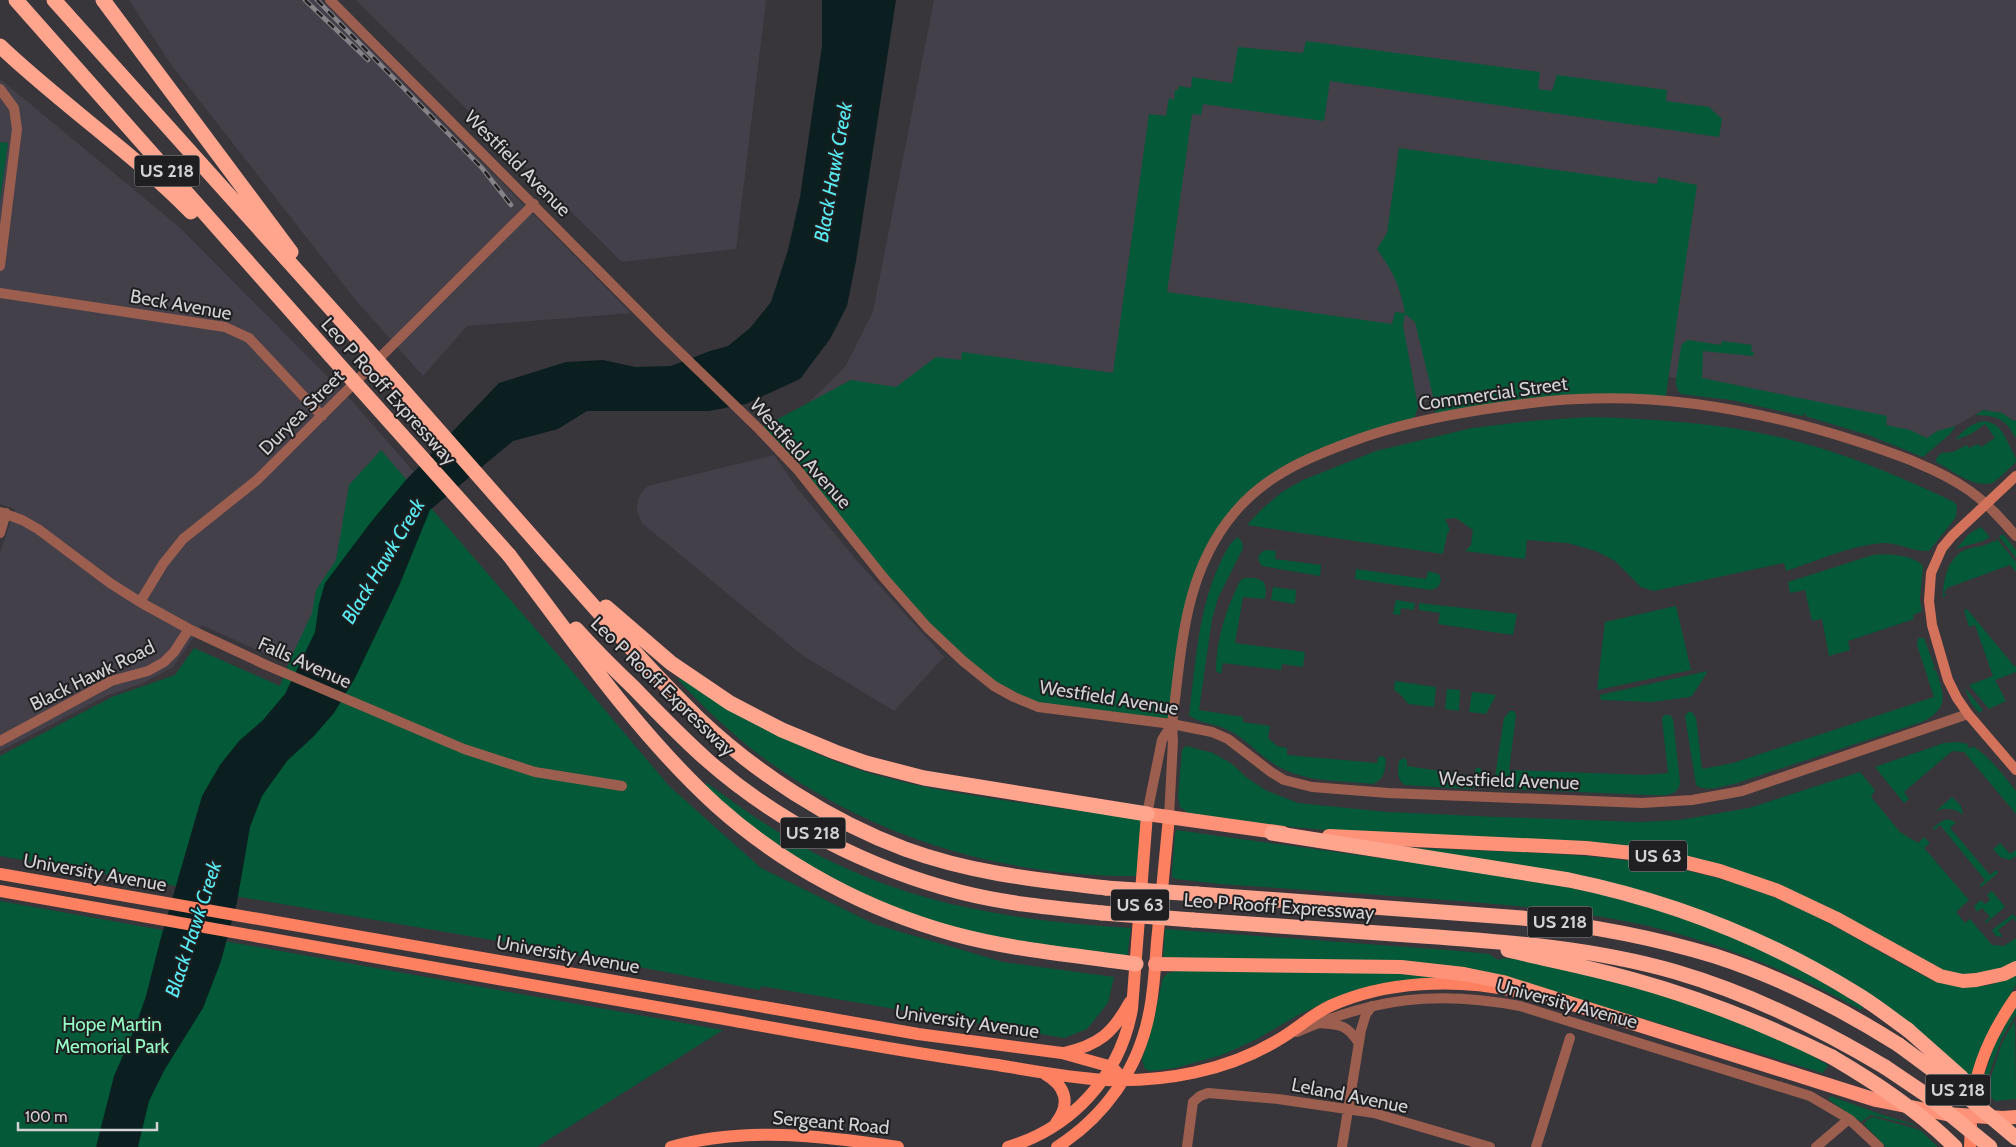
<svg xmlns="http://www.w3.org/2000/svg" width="2016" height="1147" font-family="Cabin,sans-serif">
<rect width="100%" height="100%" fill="#38363b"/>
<!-- built -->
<path fill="#44404a" d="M 129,0 L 322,0 L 631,313 L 467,326 L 423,376 L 354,298 L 170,63 Z
M 356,0 L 766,0 L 736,249 L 622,262 Z
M 934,0 L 2016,0 L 2016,420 L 2014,421 L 2002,413 L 1983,410 L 1927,442 L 1834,406 L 1653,374 L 1528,383 L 1360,413 L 780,431 L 845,367 L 873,312 Z
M 0,79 L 179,227 L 352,401 L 414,472 L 405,481 L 297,668 L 202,625 L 173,667 L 141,684 L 108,695 L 0,751 L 0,553 L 15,509 L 0,504 L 0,200 L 8,143 L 0,142 Z
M 774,455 L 797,488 L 858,562 L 944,657 L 894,711 L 802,655 L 642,523 L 637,511 L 638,500 L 642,492 L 648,486 Z"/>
<!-- green -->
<path fill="#035938" d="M 1306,41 L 1540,72 L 1538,89 L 1552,91 L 1557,75 L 1667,90 L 1666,101 L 1709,107 L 1722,119 L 1719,137 L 1330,81 L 1324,121 L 1203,104 L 1201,115 L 1192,114 L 1167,292 L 1392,324 L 1395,312 L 1405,313 C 1400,285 1393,272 1377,249 L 1387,233 L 1399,148 L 1657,184 L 1658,177 L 1697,185 L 1665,401 L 1580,399 L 1435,417 L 1435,404 L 1415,322 L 1405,314 L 1403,325 L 1418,407 L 1413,422 L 1297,463 L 1235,511 L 1196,579 L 1172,724 L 1038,707 L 1014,697 L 963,661 L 759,429 L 851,380 L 896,387 L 936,357 L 961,360 L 962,352 L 1113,373 L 1149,114 L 1166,116 L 1169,98 L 1174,100 L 1175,90 L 1178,90 L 1179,86 L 1191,88 L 1192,77 L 1232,83 L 1238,47 L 1303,53 Z
M 0,142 L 8,143 L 0,200 Z
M 1688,340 L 1721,345 L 1722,341 L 1752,345 L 1751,352 L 1754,352 L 1753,356 L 1703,351 L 1702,378 L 1887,416 L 1886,425 L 1910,430 L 1927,438 L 1937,431 L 1956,426 L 1950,434 L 1923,457 L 1868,435 L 1805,416 L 1806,414 L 1804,413 L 1803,416 L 1731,400 L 1681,394 L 1678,391 L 1675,381 L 1677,381 L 1676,379 L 1681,347 L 1682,344 Z
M 1983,410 L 2002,413 L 2014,421 L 2016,420 L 2016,438 C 2004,418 1999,416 1975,415 Z
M 1590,417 C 1655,419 1720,423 1783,438 C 1843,452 1899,476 1954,502 L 1957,506 L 1956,517 L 1929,551 C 1914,552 1899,543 1884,543 C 1851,545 1817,561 1786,571 L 1784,563 L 1654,591 L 1641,587 L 1615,561 L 1596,551 L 1567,543 L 1527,540 L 1525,559 L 1465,551 L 1471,545 L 1473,530 L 1456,518 L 1445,519 L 1450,530 L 1447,534 L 1443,554 L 1247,525 L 1262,509 L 1282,492 L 1303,480 L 1376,451 L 1472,428 L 1530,421 Z
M 1985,421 C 2000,424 2004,434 2010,447 C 2013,453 2016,456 2016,462 L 1997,480 L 1996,479 L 1995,482 C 1975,490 1954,471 1936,462 L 1936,459 L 1941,453 L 1953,452 L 1967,445 L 1969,448 L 1978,444 L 1981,447 L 1995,438 L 1985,424 L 1971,434 L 1955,440 C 1964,430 1971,423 1985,421 Z
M 381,450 L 583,684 L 669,786 L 761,868 L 874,924 L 1003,962 L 1114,977 L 1108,1003 L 1087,1029 L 1064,1038 L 761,986 L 760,990 L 534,947 L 0,856 L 0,756 L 112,697 L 175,675 L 194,648 L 280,686 L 291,658 L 312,613 L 316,590 L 336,560 L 349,485 Z
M 1981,527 L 1990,537 C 1979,545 1966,543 1955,550 L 1970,533 Z
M 2003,534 L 2016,550 L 2016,558 L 1999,537 Z
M 1238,537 L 1242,542 L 1243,548 L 1218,598 L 1212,619 L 1199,710 L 1243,717 L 1243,722 L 1270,726 L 1268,738 L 1277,746 L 1287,748 L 1287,755 L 1377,763 L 1378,757 L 1383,756 L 1386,759 C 1385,770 1385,780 1372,784 C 1338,780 1301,783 1271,762 C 1256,752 1245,738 1228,730 C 1218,724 1197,723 1189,715 C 1196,662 1198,607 1222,559 C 1226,551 1231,541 1238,537 Z
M 1997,539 L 2016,562 L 2016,572 L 2010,565 L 1947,588 L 1944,593 L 1946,595 L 1943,598 C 1943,580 1948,555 1968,549 C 1977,546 1985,547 1993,541 L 1995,542 Z
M 1267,550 L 1276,551 L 1275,559 L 1321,565 L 1320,576 L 1262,566 C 1257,560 1257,556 1263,551 Z
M 1873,555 C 1888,554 1912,554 1923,566 L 1920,599 L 1922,611 L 1913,615 L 1914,619 L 1848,641 L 1850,650 L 1829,656 L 1822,619 L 1812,621 L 1805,590 L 1790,593 L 1788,582 Z
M 1356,569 L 1426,579 L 1428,571 L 1439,574 L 1441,580 L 1438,587 L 1431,590 L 1355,579 Z
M 1244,578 L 1256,578 L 1264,582 L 1266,590 L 1265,599 L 1243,597 L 1235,643 L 1305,652 L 1303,667 L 1282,664 L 1281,670 L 1223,663 L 1221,674 L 1216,671 C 1216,640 1226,609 1240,581 Z
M 1273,587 L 1296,590 L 1295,604 L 1271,600 Z
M 1396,600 L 1415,603 L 1414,610 L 1401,608 L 1400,615 L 1393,614 Z
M 1419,603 L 1517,614 L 1513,635 L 1438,624 L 1440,613 L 1419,610 Z
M 1676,606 L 1691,670 L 1597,690 L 1605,622 Z
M 1967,609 L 2014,666 L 2016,666 L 2016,672 L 1995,680 L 2006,701 L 1989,709 L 1969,685 L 1993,676 L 1975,625 L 1969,627 L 1964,610 Z
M 1918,638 L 1924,638 L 1935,668 L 1933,668 L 1933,670 L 1936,670 C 1944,695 1950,708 1922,722 L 1734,784 C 1722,786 1706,793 1696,785 L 1685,716 L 1688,712 L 1692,712 L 1696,718 L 1702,769 L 1733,763 L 1934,697 L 1917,645 Z
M 1708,671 L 1692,696 L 1689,697 L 1652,702 L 1601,700 L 1600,695 Z
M 681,677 C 732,708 782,740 837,762 C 892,783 950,792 1008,801 C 1051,807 1095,813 1139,819 L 1141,821 L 1137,876 C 1004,877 873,838 765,759 C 733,736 705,708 678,680 Z
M 1395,681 L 1436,687 L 1434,707 L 1408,704 L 1401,695 L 1394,690 Z
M 1964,687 L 1983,710 L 1979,713 L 1971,703 Z
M 1447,689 L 1460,690 L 1459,711 L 1445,709 Z
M 1472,692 L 1496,695 L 1486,714 L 1469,712 Z
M 1510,711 L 1514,711 L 1516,715 L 1509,770 L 1644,775 L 1668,773 L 1662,719 L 1664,715 L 1670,715 L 1673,719 L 1680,782 C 1678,798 1662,795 1650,795 L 1503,789 L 1497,784 L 1495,777 L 1504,718 Z
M 1957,742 L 1968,744 L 1967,747 L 1971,748 L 1973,746 C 1990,757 2003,775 2016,791 L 2016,814 L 1964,752 L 1952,751 L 1904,792 L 1909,799 L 1904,803 L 1875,767 L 1944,743 Z
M 1186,746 L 1213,753 L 1232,764 L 1246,777 L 1265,790 L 1298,803 L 1387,812 L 1497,817 L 1639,822 L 1680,820 L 1749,808 L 1860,772 L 1875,790 L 1871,797 L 1900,832 L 1918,843 L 1924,837 L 1930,843 L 1924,848 L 1969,900 L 1956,912 L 1965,923 L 1970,919 L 1992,945 L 2004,946 L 2016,938 L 2016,961 L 2009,966 L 1973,976 L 1942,972 L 1704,862 L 1280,826 L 1188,813 L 1180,807 L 1178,796 L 1182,750 Z
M 1403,758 L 1407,760 L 1407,766 L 1474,776 L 1476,768 L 1480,768 C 1486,777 1480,787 1470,789 L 1405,785 C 1396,779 1398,771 1399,761 Z
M 707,783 C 750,815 794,845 843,867 C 934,909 1032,922 1131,928 L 1127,957 L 1030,946 L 917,918 L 835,881 L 762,836 L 705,786 Z
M 1952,797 L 1961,806 L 1963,815 C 1955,808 1946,807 1936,811 Z
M 1947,819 L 1956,822 L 1950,828 L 1990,875 L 1996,870 L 1998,873 L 1981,887 L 1980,885 L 1985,880 L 1940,825 L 1934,830 L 1933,828 L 1942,821 Z
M 1177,830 C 1254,841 1332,851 1409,862 C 1503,875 1597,888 1687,918 C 1749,939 1808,972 1863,1007 L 1861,1010 C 1793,972 1720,943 1644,925 C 1578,911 1512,905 1445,900 C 1370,894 1295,889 1219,884 L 1176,879 L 1172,877 L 1172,872 L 1175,833 Z
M 2000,843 L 2010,854 L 2016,850 L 2016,856 L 2010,860 L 2000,857 L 1993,849 Z
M 1396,847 C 1522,854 1647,848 1766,894 C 1826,917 1878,953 1934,981 C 1964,990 1989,989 2016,975 L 2016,985 L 1992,1024 L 1982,1046 L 1971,1078 L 1957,1065 L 1736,924 Z
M 1992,891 L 2005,907 L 1986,923 L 1985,921 L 1990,917 L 1982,908 L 1977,912 L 1974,906 L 1981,900 L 1985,904 L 1990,900 L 1987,895 Z
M 0,901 L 723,1030 L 537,1147 L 0,1147 Z
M 2013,914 L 2016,918 L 2016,922 L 2013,918 L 1998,930 L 2003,937 L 1996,936 L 1992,930 Z
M 1165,929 L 1460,951 L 1489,954 L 1498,960 C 1509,955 1538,964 1550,967 C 1643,987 1746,1015 1828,1065 L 1823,1073 L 1525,983 L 1491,975 L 1163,958 Z
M 1178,971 L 1373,971 L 1453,977 L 1336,998 L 1300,1014 L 1255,1040 L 1222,1055 L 1175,1068 L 1150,1071 L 1145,1069 L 1142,1059 L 1150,1035 L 1163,978 L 1168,973 Z
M 2016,1006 L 2016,1015 L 2002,1038 L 1987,1080 L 1983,1079 L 1994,1046 Z
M 2015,1020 L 2016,1099 L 1995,1101 L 1986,1092 L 2002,1043 Z
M 1830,1096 L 1883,1115 L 1913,1124 L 1916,1126 L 1871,1115 L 1861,1122 L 1829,1100 Z
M 1873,1117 L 1920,1130 L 1938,1147 L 1886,1147 L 1864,1124 L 1868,1119 Z"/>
<!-- water -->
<path fill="#0b1f20" d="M 822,0 L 896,0 L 856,261 L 847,306 L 830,339 L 800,379 L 746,404 L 709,411 L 587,411 L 558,429 L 513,441 L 430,510 L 399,586 L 355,678 L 334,713 L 313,737 L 287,761 L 262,796 L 250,827 L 237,902 L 221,961 L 203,1008 L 165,1069 L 149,1101 L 138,1147 L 96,1147 L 114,1076 L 135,1028 L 146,996 L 160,941 L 202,796 L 220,765 L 239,741 L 263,720 L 285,694 L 315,632 L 319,604 L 325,583 L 371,522 L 405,481 L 499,383 L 566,362 L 603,360 L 635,367 L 671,366 L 710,351 L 728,346 L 750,328 L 771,302 L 788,250 L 800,197 L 822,46 Z"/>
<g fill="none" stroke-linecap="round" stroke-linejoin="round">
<!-- minor -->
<path stroke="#9c5e4f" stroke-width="10" d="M 0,89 L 14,108 L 17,129 L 0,266
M 0,293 L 225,327 L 249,338 L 322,416
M 0,512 L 22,520 L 38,529 L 110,583 L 140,602 L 189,629 L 266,665 L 464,749 L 535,772 L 622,786
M 0,533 L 6,513
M 140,602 L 163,564 L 183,539 L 257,480 L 534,204
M 0,741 L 111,681 L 148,671 L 164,662 L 174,652 L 189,629
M 1317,1023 C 1338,1025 1346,1023 1358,1042
M 1187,1147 L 1193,1102 L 1200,1096 L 1208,1093 L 1278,1099 L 1374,1113 L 1490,1147
M 1342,1147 L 1361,1030 L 1366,1014 L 1372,1006
M 1536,1147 L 1570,1038"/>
<!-- tertiary -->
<path stroke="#9c5e4f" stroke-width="10" d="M 330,0 L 663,336 L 759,429 L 797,469 L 884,578 L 927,627 L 963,661 L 994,686 L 1014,697 L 1038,707 L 1172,724 L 1212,732 L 1228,739 L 1271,772 L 1284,780 L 1312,787 L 1388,793 L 1642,803 L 1692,800 L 1742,791 L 1968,714
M 1147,814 L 1162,740 L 1172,724
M 1169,817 L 1173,741 L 1172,724 C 1182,648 1183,573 1235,512 C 1266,475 1309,457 1353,441 C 1398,424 1445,415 1493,408 C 1521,404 1550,400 1578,399 C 1671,394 1765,412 1853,440 C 1892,453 1936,467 1970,491 C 1988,504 2002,520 2016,536
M 1297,1032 C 1375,998 1436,990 1520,1006 L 1810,1096 L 1849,1119 L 1879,1147
M 1816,1147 L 1849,1119"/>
<!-- secondary -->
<path stroke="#d3725a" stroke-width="10" d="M 2016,476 L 1952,536 L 1942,548 L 1931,573 L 1929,601 L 1932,625 L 1948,680 L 1957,698 L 1968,714 L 2016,770"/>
<!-- primary -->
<path stroke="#fd8061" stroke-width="12" d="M 0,874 L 810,1015 L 918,1034 L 1062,1053 L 1112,1067 L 1124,1080
M 0,891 C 238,933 476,975 713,1017 C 808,1034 903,1052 998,1065 C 1033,1071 1070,1078 1106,1080 C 1165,1082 1227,1071 1278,1040 C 1296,1030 1311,1015 1330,1006 C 1385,981 1455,978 1514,991
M 1064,1053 C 1099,1045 1113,1033 1130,1002
M 1045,1074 C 1066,1086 1071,1104 1056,1123
M 1973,1099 C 1977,1063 1995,1027 2016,997
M 671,1147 C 745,1126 823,1136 898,1147
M 1008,1147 C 1072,1128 1120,1076 1132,1009 L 1147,814
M 1057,1147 C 1104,1117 1138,1070 1149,1014 C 1154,991 1155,966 1157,942 C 1161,901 1165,859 1169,817
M 1970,1147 L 1971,1124"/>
<!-- trunk -->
<path stroke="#fe9278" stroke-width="14" d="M 1147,814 L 1283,833
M 1329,836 L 1586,848 L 1660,856 L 1720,871 L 1778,891 L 1835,918 L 1940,976 L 1963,981 L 1976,980 L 2004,974 L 2016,968
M 1155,964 L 1401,967 L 1464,974 L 1503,982 L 1876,1100 L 1946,1114 L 2003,1118 L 2016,1117"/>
<!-- motorway -->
<path stroke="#ffa58e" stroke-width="15" d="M 16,0 L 331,356
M 54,0 L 351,331
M 103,0 L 291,252
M 0,46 C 61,104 132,152 191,212
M 509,555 C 574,641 637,733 717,806 C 784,866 867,910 954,934 C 1013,950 1075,955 1136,964
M 549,556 C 598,611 646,667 698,718 C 756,773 830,821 905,849 C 970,873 1037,880 1106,888
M 606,607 L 671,663 L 730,703 L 782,730 L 835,752 L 866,763 L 924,778 L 1147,814
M 576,629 C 594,649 614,669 634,688 C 658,713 681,737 707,760 C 777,822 870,869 960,892 C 1007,904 1054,908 1102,913
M 1272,833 L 1569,880 C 1671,901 1766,938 1855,993 C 1874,1004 1891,1018 1908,1030
M 1197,894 L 1522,918 C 1587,925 1652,937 1715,956 C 1780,977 1842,1009 1899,1045
M 1193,920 C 1269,925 1346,931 1422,936 C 1508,942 1593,948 1676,972 C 1751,994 1818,1027 1885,1067
M 1508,950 C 1550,960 1592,968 1634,980 C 1703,999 1769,1026 1832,1057"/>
<defs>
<path id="rail" d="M 305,0 L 368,60
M 317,0 L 482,168 L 511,205"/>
</defs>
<!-- rail casing -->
<use href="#rail" stroke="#858387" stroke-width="4.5"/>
<!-- rail -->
<use href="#rail" stroke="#1f1e20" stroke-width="2.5" stroke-dasharray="8" stroke-linecap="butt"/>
<!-- motorway-bridge -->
<path stroke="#ffa58e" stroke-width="15" d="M 351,331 L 549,556
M 331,356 L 509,555
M 1106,888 L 1197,894
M 1102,913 L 1193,920
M 1908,1030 L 1960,1076 L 1977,1095
M 1899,1045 L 1953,1085 L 2016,1138
M 1832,1057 C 1876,1083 1919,1111 1955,1147
M 1885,1067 L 1925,1094 L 1990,1147"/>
</g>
<g text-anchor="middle" stroke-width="4" stroke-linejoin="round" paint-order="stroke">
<!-- shield labels -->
<g fill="#1f1e20" stroke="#9d9c9f" stroke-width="1">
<rect x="134.5" y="155.5" width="65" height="31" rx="4"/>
<rect x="780.5" y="817.5" width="65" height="31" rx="4"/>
<rect x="1629" y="840.5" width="58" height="31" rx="4"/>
<rect x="1111" y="889.5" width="58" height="31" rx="4"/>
<rect x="1527.5" y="906.5" width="65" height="31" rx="4"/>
<rect x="1925.5" y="1074.5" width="65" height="31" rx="4"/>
</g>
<g font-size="18" font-weight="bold" fill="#d3d2d5">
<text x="167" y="177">US 218</text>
<text x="813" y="839">US 218</text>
<text x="1658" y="862">US 63</text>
<text x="1140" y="911">US 63</text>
<text x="1560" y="928">US 218</text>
<text x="1958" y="1096">US 218</text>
</g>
<!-- street labels -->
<g font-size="19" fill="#d3d2d5" stroke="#1f1e20">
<text transform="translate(518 163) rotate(45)" y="7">Westfield Avenue</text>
<text transform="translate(181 304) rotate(10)" y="7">Beck Avenue</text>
<text transform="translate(389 391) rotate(48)" y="7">Leo P Rooff Expressway</text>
<text transform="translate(1493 393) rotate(-8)" y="7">Commercial Street</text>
<text transform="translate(301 412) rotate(-45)" y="7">Duryea Street</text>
<text transform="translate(801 453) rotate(48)" y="7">Westfield Avenue</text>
<text transform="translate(305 662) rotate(24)" y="7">Falls Avenue</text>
<text transform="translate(92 675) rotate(-26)" y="7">Black Hawk Road</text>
<text transform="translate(663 686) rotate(44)" y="7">Leo P Rooff Expressway</text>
<text transform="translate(1109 697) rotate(9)" y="7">Westfield Avenue</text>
<text transform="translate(1509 780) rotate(2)" y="7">Westfield Avenue</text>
<text transform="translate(95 872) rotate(10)" y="7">University Avenue</text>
<text transform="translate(1279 906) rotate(4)" y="7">Leo P Rooff Expressway</text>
<text transform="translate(568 954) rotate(10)" y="7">University Avenue</text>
<text transform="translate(1567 1003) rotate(15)" y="7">University Avenue</text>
<text transform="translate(967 1021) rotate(8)" y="7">University Avenue</text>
<text transform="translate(1350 1095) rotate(11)" y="7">Leland Avenue</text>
<text transform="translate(831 1122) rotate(5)" y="7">Sergeant Road</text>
</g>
<!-- park labels -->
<g font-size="19" fill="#94fec6" stroke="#1f1e20">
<text x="112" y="1031">Hope Martin<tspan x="112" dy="22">Memorial Park</tspan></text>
</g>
<!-- water labels -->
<g font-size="20" font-style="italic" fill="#56eef4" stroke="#1f1e20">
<text transform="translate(833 172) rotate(-80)" y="7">Black Hawk Creek</text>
<text transform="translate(383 561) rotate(-59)" y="7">Black Hawk Creek</text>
<text transform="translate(193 929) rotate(-72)" y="7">Black Hawk Creek</text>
</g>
</g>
<!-- scale -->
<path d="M18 1122v8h139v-8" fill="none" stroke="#d3d2d5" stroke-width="2.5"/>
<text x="25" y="1122" font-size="15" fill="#d3d2d5" stroke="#1f1e20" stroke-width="4" paint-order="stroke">100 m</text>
</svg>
